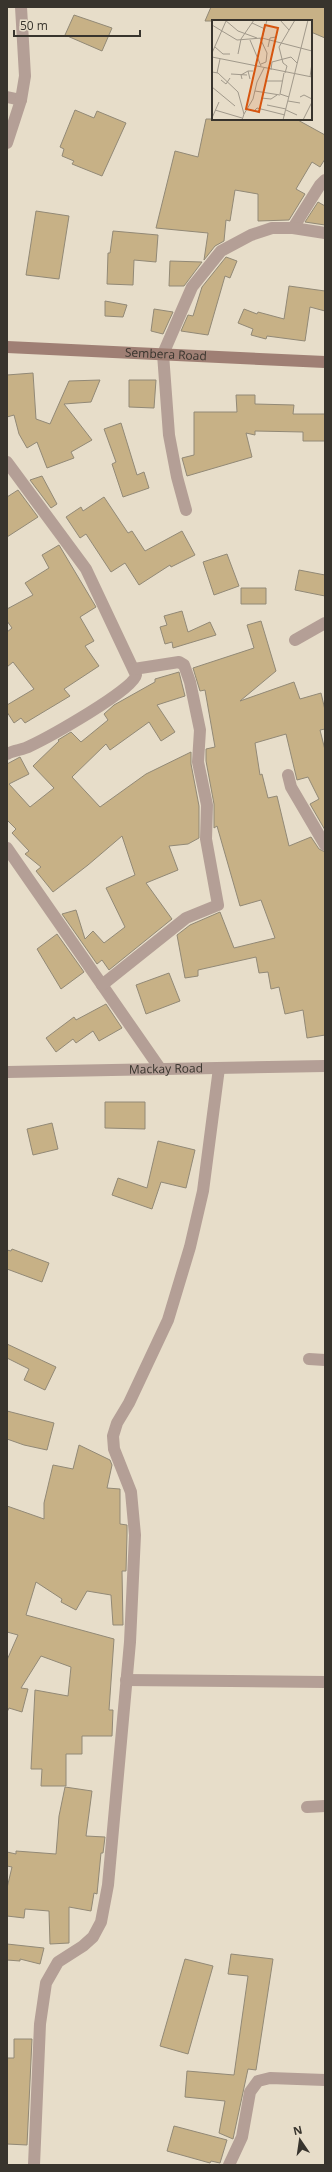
<svg xmlns="http://www.w3.org/2000/svg" width="332" height="2172" font-family="'Open Sans',sans-serif">
<rect width="100%" height="100%" fill="#e7ddc9"/>
<!-- building -->
<path fill="#c7b186" stroke="#928976" d="M 211,7 L 325,7 L 325,38 L 311,32 L 311,21 L 205,21 Z
M 74,15 L 112,28 L 102,51 L 65,35 Z
M 75,110 L 94,118 L 97,111 L 126,123 L 102,176 L 72,164 L 74,161 L 62,156 L 64,149 L 60,147 Z
M 206,119 L 296,119 L 325,135 L 325,159 L 320,167 L 312,162 L 296,189 L 305,194 L 289,220 L 258,221 L 258,194 L 235,190 L 230,221 L 226,220 L 224,241 L 215,246 L 204,260 L 208,233 L 156,228 L 175,151 L 198,157 Z
M 318,202 L 325,206 L 325,225 L 305,222 Z
M 36,211 L 69,216 L 59,279 L 26,275 Z
M 113,231 L 158,235 L 156,262 L 134,260 L 133,285 L 107,284 L 108,253 L 110,253 Z
M 226,257 L 237,261 L 230,278 L 225,276 L 208,335 L 181,331 L 188,315 L 193,316 L 202,287 Z
M 170,261 L 202,262 L 184,286 L 169,286 Z
M 289,286 L 325,291 L 325,311 L 310,307 L 305,341 L 267,336 L 266,339 L 251,335 L 253,329 L 238,323 L 244,309 L 257,314 L 258,312 L 284,319 Z
M 105,301 L 127,305 L 123,317 L 105,316 Z
M 154,309 L 173,312 L 163,334 L 151,331 Z
M 33,373 L 36,419 L 50,424 L 69,381 L 100,380 L 91,402 L 64,404 L 92,440 L 71,452 L 74,458 L 47,468 L 37,442 L 27,448 L 19,434 L 14,415 L 7,417 L 7,375 Z
M 129,380 L 156,380 L 154,408 L 129,407 Z
M 236,395 L 255,395 L 255,404 L 294,405 L 293,414 L 325,414 L 325,441 L 303,441 L 303,432 L 255,431 L 255,435 L 246,433 L 252,457 L 187,476 L 182,458 L 194,455 L 194,412 L 237,412 Z
M 121,423 L 137,475 L 144,472 L 149,488 L 123,497 L 112,464 L 116,462 L 104,429 Z
M 42,476 L 57,504 L 51,508 L 30,480 Z
M 18,490 L 38,517 L 7,537 L 7,497 Z
M 104,497 L 128,533 L 132,531 L 145,551 L 182,531 L 195,555 L 171,567 L 170,565 L 139,585 L 125,563 L 111,572 L 86,534 L 80,538 L 66,517 L 81,507 L 83,511 Z
M 59,545 L 96,607 L 80,617 L 94,641 L 85,646 L 99,666 L 64,689 L 70,696 L 25,723 L 21,718 L 14,723 L 7,712 L 7,705 L 34,689 L 13,662 L 7,667 L 7,632 L 12,628 L 7,621 L 7,609 L 33,595 L 25,583 L 49,568 L 42,555 Z
M 227,554 L 239,586 L 214,595 L 203,562 Z
M 299,570 L 325,575 L 325,596 L 295,590 Z
M 241,588 L 266,588 L 266,604 L 241,604 Z
M 182,611 L 188,632 L 210,622 L 216,635 L 173,648 L 172,642 L 165,644 L 160,627 L 167,625 L 164,616 Z
M 261,621 L 276,671 L 240,701 L 294,682 L 300,699 L 321,693 L 325,710 L 325,729 L 320,730 L 325,750 L 325,830 L 310,804 L 319,799 L 308,777 L 297,780 L 286,734 L 255,743 L 260,775 L 262,774 L 268,798 L 277,796 L 289,846 L 311,837 L 319,849 L 325,852 L 325,1035 L 307,1038 L 303,1010 L 285,1014 L 279,987 L 271,989 L 268,972 L 259,973 L 256,957 L 198,970 L 198,976 L 185,978 L 177,935 L 190,925 L 220,912 L 234,948 L 275,938 L 261,900 L 240,906 L 217,826 L 214,828 L 214,804 L 206,761 L 206,749 L 215,747 L 205,690 L 200,691 L 193,668 L 254,648 L 247,625 Z
M 179,672 L 185,696 L 157,705 L 175,732 L 161,741 L 149,722 L 110,750 L 106,744 L 72,777 L 100,807 L 146,774 L 191,752 L 191,764 L 199,806 L 199,838 L 188,844 L 169,846 L 178,870 L 146,883 L 172,919 L 109,970 L 102,960 L 97,964 L 62,914 L 76,910 L 85,939 L 93,931 L 104,943 L 125,927 L 106,888 L 135,875 L 122,836 L 88,865 L 53,892 L 36,871 L 41,867 L 25,854 L 29,851 L 12,833 L 16,829 L 7,820 L 7,764 L 20,757 L 29,774 L 9,784 L 30,807 L 54,788 L 33,766 L 59,741 L 58,740 L 71,732 L 81,742 L 108,720 L 104,714 L 114,705 L 155,682 L 155,679 Z
M 57,934 L 84,972 L 61,989 L 37,949 Z
M 169,973 L 180,1001 L 146,1014 L 136,985 Z
M 106,1004 L 122,1028 L 99,1041 L 93,1031 L 76,1043 L 73,1039 L 56,1052 L 46,1038 L 74,1017 L 76,1020 Z
M 105,1102 L 145,1102 L 145,1129 L 105,1128 Z
M 52,1123 L 58,1149 L 33,1155 L 27,1129 Z
M 158,1141 L 195,1150 L 186,1188 L 161,1182 L 152,1209 L 112,1195 L 118,1178 L 147,1188 Z
M 12,1249 L 49,1263 L 42,1282 L 7,1269 L 7,1250 L 11,1251 Z
M 7,1344 L 56,1367 L 45,1390 L 24,1380 L 29,1369 L 7,1358 Z
M 7,1411 L 54,1423 L 47,1450 L 24,1445 L 7,1439 Z
M 79,1445 L 110,1460 L 112,1465 L 107,1488 L 120,1489 L 120,1524 L 127,1525 L 127,1535 L 126,1571 L 122,1571 L 123,1625 L 113,1625 L 111,1595 L 87,1591 L 76,1610 L 61,1602 L 62,1599 L 36,1582 L 26,1615 L 114,1639 L 109,1710 L 113,1710 L 112,1736 L 82,1736 L 82,1754 L 66,1754 L 66,1786 L 41,1786 L 42,1769 L 31,1769 L 35,1690 L 68,1696 L 71,1667 L 41,1656 L 21,1688 L 28,1689 L 22,1712 L 9,1708 L 7,1712 L 7,1660 L 18,1635 L 7,1632 L 7,1506 L 44,1519 L 44,1503 L 53,1465 L 73,1469 Z
M 65,1787 L 92,1791 L 86,1836 L 105,1837 L 103,1853 L 101,1853 L 97,1894 L 94,1893 L 91,1911 L 69,1907 L 69,1943 L 50,1944 L 49,1911 L 25,1909 L 24,1918 L 7,1916 L 7,1888 L 12,1867 L 7,1866 L 7,1852 L 16,1854 L 16,1851 L 56,1854 L 59,1816 Z
M 7,1944 L 44,1948 L 40,1964 L 20,1959 L 20,1961 L 7,1960 Z
M 231,1954 L 273,1959 L 256,2070 L 248,2069 L 233,2139 L 219,2133 L 225,2101 L 185,2097 L 187,2071 L 234,2075 L 248,1976 L 228,1974 Z
M 185,1959 L 213,1966 L 188,2054 L 160,2046 Z
M 14,2039 L 32,2039 L 27,2145 L 7,2144 L 7,2058 L 14,2058 Z
M 174,2126 L 227,2140 L 220,2163 L 211,2161 L 210,2163 L 167,2151 Z"/>
<g fill="none" stroke-linecap="round" stroke-linejoin="round">
<!-- street -->
<g stroke="#b49f96" stroke-width="12">
<path d="M 7,97 L 21,100"/>
<path d="M 7,143 L 21,100 L 25,76 L 21,7"/>
<path d="M 293,228 L 320,185 L 325,180"/>
<path d="M 7,462 L 86,569 L 136,675 C 134,690 47,738 30,746 C 23,750 14,750 7,754"/>
<path d="M 186,510 L 177,477 L 169,435 L 163,354 L 192,287 L 221,251 L 251,235 L 272,228 L 293,228 L 325,233"/>
<path d="M 295,640 L 325,623"/>
<path d="M 288,775 L 291,787 L 325,845"/>
<path d="M 7,848 L 159,1067"/>
<path d="M 102,985 L 186,918 L 218,905 L 206,839 L 207,805 L 198,762 L 200,730 L 190,682 L 184,665 L 179,662 L 134,669"/>
<path id="s1" d="M 7,1072 L 325,1066"/>
<path d="M 309,1359 L 325,1360"/>
<path d="M 126,1680 L 325,1682"/>
<path d="M 307,1807 L 325,1806"/>
<path d="M 34,2165 L 40,2024 L 46,1983 L 58,1962 L 83,1946 L 93,1937 L 101,1922 L 108,1885 L 130,1642 L 135,1535 L 131,1492 L 114,1449 L 113,1436 L 117,1423 L 129,1403 L 168,1320 L 190,1247 L 203,1191 L 219,1068"/>
<path d="M 229,2165 L 242,2137 L 250,2092 L 258,2081 L 270,2078 L 325,2080"/>
</g>
<!-- secondary -->
<path stroke="#9f7f74" stroke-width="12" id="s2" d="M 7,347 L 325,362"/>
</g>
<g text-anchor="middle" stroke-width="4" stroke-linejoin="round" paint-order="stroke">
<!-- street labels -->
<g font-size="12" fill="#38342d" stroke="#e7ddc9">
<text dy="4" stroke="none"><textPath href="#s2" startOffset="159">Sembera Road</textPath></text>
<text dy="4" stroke="none"><textPath href="#s1" startOffset="159">Mackay Road</textPath></text>
</g>
</g>
<!-- overview -->
<g transform="translate(212 20)">
<rect width="100" height="100" fill="#e7ddc9"/>
<path fill="none" stroke="#a1998b" stroke-width="1" d="M 13,0 L 26,11 L 45,18M 68,0 L 77,10M 40,3 L 53,9M 0,5 L 25,20 L 50,18 L 100,31M 48,18 L 55,33 L 54,42 L 49,44M 50,18 L 55,0M 38,20 L 49,46M 3,27 L 11,34 L 18,34M 56,27 L 58,18 L 64,17M 0,33 L 14,1M 26,34 L 29,19 L 42,0M 0,37 L 100,57M 59,50 L 60,42 L 79,37 L 85,43M 0,52 L 6,53 L 26,72 L 32,94 L 30,100M 5,53 L 8,39M 72,53 L 68,74 L 77,77M 73,53 L 75,46 L 71,43 L 67,27 L 83,0M 19,54 L 35,55M 98,57 L 100,43M 30,59 L 29,55 L 36,51M 38,59 L 36,51 L 41,51M 9,60 L 14,64 L 18,58M 53,61 L 70,61M 0,67 L 23,86M 43,71 L 68,75M 88,77 L 92,75 L 100,79M 49,78 L 59,79 L 65,75M 76,81 L 88,83M 55,85 L 74,89M 35,89 L 42,91 L 45,88 L 73,95M 3,90 L 30,98M 74,90 L 85,95M 32,94 L 41,79 L 45,62 L 52,48M 0,98 L 7,82M 71,100 L 96,0M 91,100 L 100,82"/>
<path fill="#d6550f" fill-opacity="0.15" stroke="#d6550f" stroke-width="2" d="M 53,5 L 66,8 L 47,92 L 34,89 Z"/>
<rect width="100" height="100" fill="none" stroke="#38342d" stroke-width="2"/>
</g>
<!-- border -->
<rect width="332" height="2172" fill="none" stroke="#38342d" stroke-width="16"/>
<!-- north arrow -->
<g transform="translate(300 2140) rotate(347)" stroke="#e7ddc9" stroke-width="3" paint-order="stroke">
<path d="M0-3L7 15L0 10L-7 15Z" fill="#38342d"/>
<text y="-6" font-size="11" font-weight="bold" text-anchor="middle" fill="#38342d">N</text>
</g>
<!-- scale -->
<path d="M14 30v6h126v-6" fill="none" stroke="#38342d" stroke-width="2"/>
<text x="20" y="30" font-size="12" fill="#38342d" stroke="#e7ddc9" stroke-width="3" paint-order="stroke">50 m</text>
</svg>
